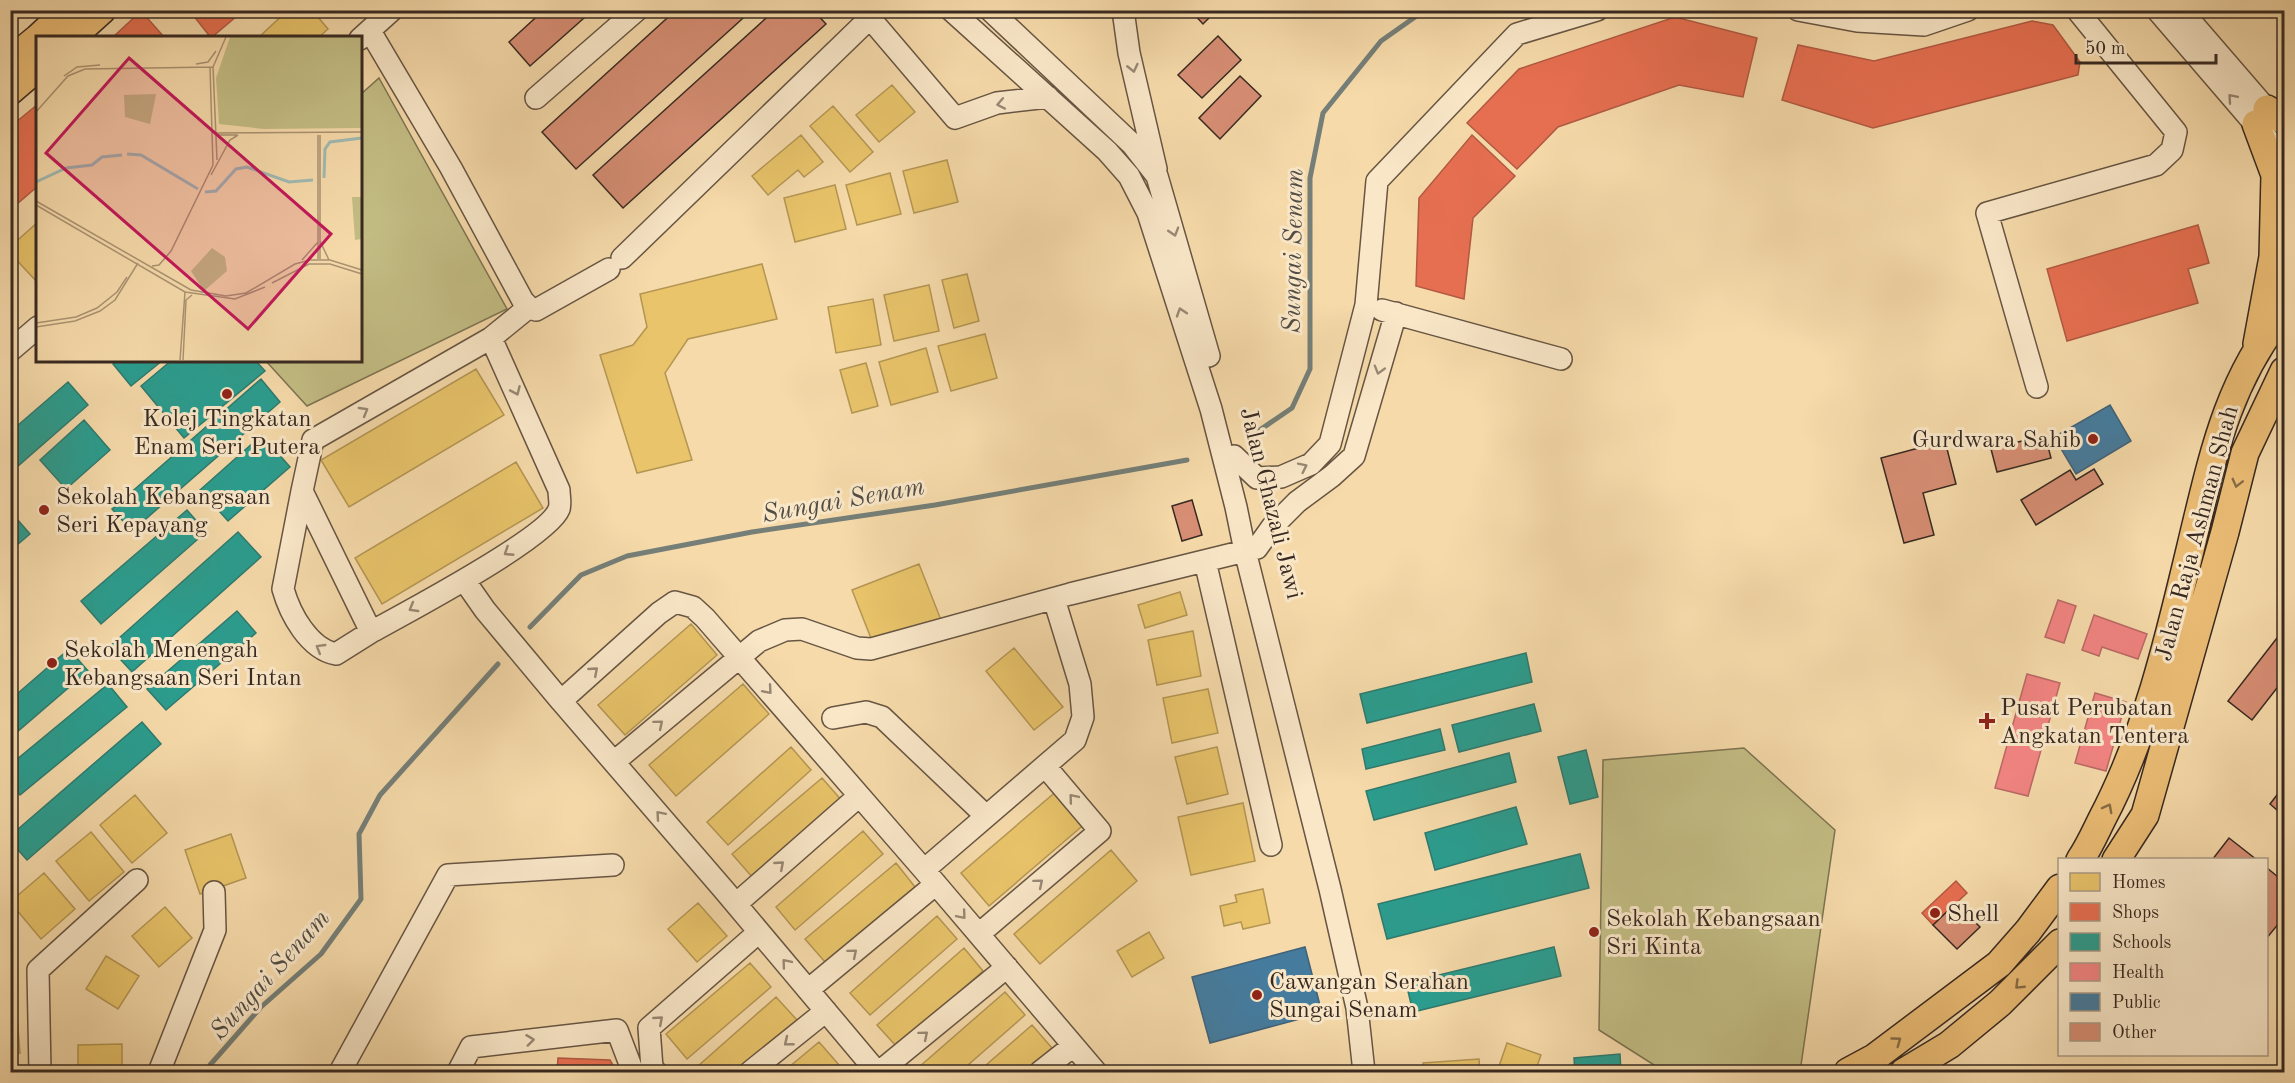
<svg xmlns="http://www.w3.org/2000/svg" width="2295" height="1083" font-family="'Old Standard TT',serif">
<rect width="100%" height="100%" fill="#f6daaa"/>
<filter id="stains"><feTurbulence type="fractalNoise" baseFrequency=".00333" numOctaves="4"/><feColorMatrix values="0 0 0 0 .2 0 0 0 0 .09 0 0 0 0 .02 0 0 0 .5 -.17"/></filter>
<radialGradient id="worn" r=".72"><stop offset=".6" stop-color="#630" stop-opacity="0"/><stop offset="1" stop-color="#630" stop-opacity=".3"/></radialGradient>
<!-- green -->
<path fill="#c3bd84" stroke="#7d7352" stroke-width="1.5" d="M 379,78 L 507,309 L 307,406 L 265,360 L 360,360 L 360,95 Z
M 1744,748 L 1835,830 L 1800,1072 L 1665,1072 L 1599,1030 L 1603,760 Z"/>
<!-- homes -->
<path fill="#e9c46a" stroke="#b49654" stroke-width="1.5" d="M 288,10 L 312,10 L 328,29 L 318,38 L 258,38 Z
M 892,85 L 915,112 L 879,142 L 856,115 Z
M 833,106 L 873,152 L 850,172 L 810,126 Z
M 801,135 L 823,162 L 804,177 L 798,170 L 768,195 L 752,176 Z
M 947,160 L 958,202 L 914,213 L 903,171 Z
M 890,173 L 901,214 L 857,225 L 846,185 Z
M 835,185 L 846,229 L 795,242 L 784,198 Z
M 38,222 L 38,283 L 10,253 L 10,247 Z
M 762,264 L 777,319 L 688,339 L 665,373 L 692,460 L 637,473 L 600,355 L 633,345 L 647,327 L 640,294 Z
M 967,274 L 979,321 L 954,328 L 942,280 Z
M 929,285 L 939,331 L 894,341 L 884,295 Z
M 873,299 L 881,345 L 836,353 L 828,307 Z
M 985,334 L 997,378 L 951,391 L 938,346 Z
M 926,348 L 938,392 L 891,405 L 879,362 Z
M 866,363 L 878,406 L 852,413 L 840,370 Z
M 476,369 L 504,415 L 349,507 L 321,460 Z
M 516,462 L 543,508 L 382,604 L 355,558 Z
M 919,564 L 941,620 L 874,646 L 852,590 Z
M 1180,592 L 1187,615 L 1145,628 L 1138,605 Z
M 691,624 L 717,655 L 625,735 L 598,705 Z
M 1193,631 L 1201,676 L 1157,685 L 1148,640 Z
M 1014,648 L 1063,707 L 1034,730 L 986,671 Z
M 743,684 L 769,714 L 676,796 L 649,765 Z
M 1208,689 L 1218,733 L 1172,743 L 1163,698 Z
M 791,747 L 811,770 L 728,845 L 707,822 Z
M 1217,747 L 1228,794 L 1187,804 L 1175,757 Z
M 822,778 L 843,802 L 753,878 L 732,854 Z
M 1059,789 L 1087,822 L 989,906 L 961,873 Z
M 135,795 L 167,833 L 132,863 L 100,825 Z
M 1243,803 L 1255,861 L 1191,875 L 1178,817 Z
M 863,831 L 883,854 L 795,930 L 776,907 Z
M 91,832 L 124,872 L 89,901 L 56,861 Z
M 231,834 L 246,878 L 200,894 L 185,850 Z
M 1111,850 L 1137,881 L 1040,964 L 1014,934 Z
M 896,863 L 915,887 L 825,962 L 805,939 Z
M 44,873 L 75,909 L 41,939 L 10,902 Z
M 1263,889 L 1270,923 L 1243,929 L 1241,922 L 1224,926 L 1220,906 L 1237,902 L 1235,895 Z
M 698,903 L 727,936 L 697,962 L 668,929 Z
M 165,907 L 192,938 L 159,967 L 132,936 Z
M 937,916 L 957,939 L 870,1015 L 850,993 Z
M 1149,932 L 1164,958 L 1132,977 L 1117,951 Z
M 964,948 L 983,971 L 897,1047 L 877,1025 Z
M 106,956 L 139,976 L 118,1009 L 86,989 Z
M 10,958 L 17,958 L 17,994 L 10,994 Z
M 750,963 L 771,987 L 687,1059 L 666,1034 Z
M 1005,992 L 1025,1015 L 960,1072 L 924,1072 L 919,1067 Z
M 776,997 L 797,1020 L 738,1072 L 704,1072 L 698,1066 Z
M 17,1017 L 20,1053 L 10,1054 L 10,1018 Z
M 1032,1025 L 1052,1048 L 1024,1072 L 978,1072 Z
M 819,1042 L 839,1065 L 830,1072 L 783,1072 Z
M 1507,1043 L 1541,1055 L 1535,1072 L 1497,1072 Z
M 122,1044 L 122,1072 L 78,1072 L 78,1045 Z
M 1479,1059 L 1480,1072 L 1424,1072 L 1423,1063 Z"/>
<!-- shops -->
<path fill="#e76f51" stroke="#b25a43" stroke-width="1.5" d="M 189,10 L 244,10 L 211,38 Z
M 141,11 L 165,38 L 112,38 Z
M 1675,17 L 1757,38 L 1743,97 L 1679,85 L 1558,127 L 1517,169 L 1467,123 L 1519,69 Z
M 2032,21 L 2053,25 L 2080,62 L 2078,75 L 1873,128 L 1782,100 L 1798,45 L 1874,61 Z
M 38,104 L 38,186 L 10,210 L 10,127 Z
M 1472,135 L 1515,176 L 1473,218 L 1464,299 L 1416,286 L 1419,198 Z
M 2198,225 L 2209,263 L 2188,269 L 2198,303 L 2067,341 L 2047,269 Z
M 1956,881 L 1967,893 L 1933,925 L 1922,913 Z
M 558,1058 L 610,1060 L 617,1072 L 557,1072 Z"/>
<!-- schools -->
<path fill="#2a9d8f" stroke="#2e7a6e" stroke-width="1.5" d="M 117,360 L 163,360 L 131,386 L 113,364 Z
M 172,360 L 255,360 L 265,371 L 184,438 L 141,386 Z
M 261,379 L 280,402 L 132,531 L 112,509 Z
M 68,382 L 88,405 L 10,473 L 10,432 Z
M 84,420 L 110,450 L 66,489 L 40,460 Z
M 262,435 L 290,467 L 228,521 L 200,490 Z
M 187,510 L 206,532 L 101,624 L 81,601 Z
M 10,511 L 30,534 L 10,551 Z
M 238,532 L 261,557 L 132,672 L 109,647 Z
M 237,611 L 256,633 L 166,710 L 147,689 Z
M 69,649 L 88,671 L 10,738 L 10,700 Z
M 1526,653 L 1532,682 L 1367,723 L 1360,694 Z
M 108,684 L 127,707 L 20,795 L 10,784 L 10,765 Z
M 1534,704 L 1541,731 L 1459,752 L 1452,725 Z
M 142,722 L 161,744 L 27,860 L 10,841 L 10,836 Z
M 1440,729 L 1445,750 L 1366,769 L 1362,749 Z
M 1586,750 L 1598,797 L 1570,804 L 1558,757 Z
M 1509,753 L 1516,782 L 1374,820 L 1366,791 Z
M 1516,807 L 1527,844 L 1435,870 L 1425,833 Z
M 1580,854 L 1589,888 L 1387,939 L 1378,904 Z
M 1554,947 L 1561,976 L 1413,1012 L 1406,983 Z
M 1620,1054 L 1621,1072 L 1575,1072 L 1574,1058 Z"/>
<!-- health -->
<path fill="#f28482" stroke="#ba6965" stroke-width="1.5" d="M 2058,600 L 2076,606 L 2064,643 L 2045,637 Z
M 2094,615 L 2147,634 L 2138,659 L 2102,647 L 2099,656 L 2082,650 Z
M 2027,674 L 2060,683 L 2028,796 L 1995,788 Z
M 2095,693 L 2126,702 L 2106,771 L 2075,763 Z"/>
<!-- public -->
<path fill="#457b9d" stroke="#416278" stroke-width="1.5" d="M 2110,405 L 2131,441 L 2076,474 L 2054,437 Z
M 1305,947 L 1322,1013 L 1210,1043 L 1192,977 Z"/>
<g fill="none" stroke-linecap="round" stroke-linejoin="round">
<!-- stream -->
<path stroke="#757f78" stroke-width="5" d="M 1248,438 L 1292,408 L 1310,369 L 1310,178 L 1323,113 L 1381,41 L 1425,10
M 530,627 L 581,575 L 627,556 L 752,532 L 935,505 L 1187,460
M 207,1072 L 210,1065 L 261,1007 L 321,954 L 361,899 L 359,834 L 380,795 L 498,664"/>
</g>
<!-- building -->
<path fill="#d78e74" stroke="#372921" stroke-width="1.5" d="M 544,10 L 593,10 L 530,66 L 509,42 Z
M 676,10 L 752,10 L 576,169 L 542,132 Z
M 775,10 L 813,10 L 826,24 L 623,208 L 593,175 Z
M 1190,10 L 1217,10 L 1203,24 Z
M 1218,36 L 1241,60 L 1202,98 L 1178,75 Z
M 1240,76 L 1261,96 L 1220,139 L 1199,118 Z
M 2045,435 L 2051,458 L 1997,472 L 1991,449 Z
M 1945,441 L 1956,484 L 1923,493 L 1934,535 L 1904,543 L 1881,458 Z
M 2094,469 L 2103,484 L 2036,525 L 2021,500 L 2070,470 L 2076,480 Z
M 1192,500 L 1202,535 L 1182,541 L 1172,506 Z
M 2284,629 L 2284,679 L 2252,720 L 2228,701 Z
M 2284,786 L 2284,816 L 2270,804 Z
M 2229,838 L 2257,860 L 2212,860 Z
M 2266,867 L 2284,882 L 2284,917 L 2266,939 Z
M 1956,903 L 1980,927 L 1957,949 L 1933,925 Z"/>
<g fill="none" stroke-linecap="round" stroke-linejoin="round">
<defs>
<path id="minor" d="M 863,10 L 955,118 L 997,103 L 1048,97
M 951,10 L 1107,151 L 1129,176 L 1148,213 L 1211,409 L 1236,507 L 1245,551 L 1330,889 L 1357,1008 L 1364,1072
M 990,10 L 1132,144 L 1157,176 L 1209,356
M 1123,10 L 1129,53 L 1156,169
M 1798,10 L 1857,21 L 1924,25 L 1968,10
M 2157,10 L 2284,158
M 2181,10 L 2276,120
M 370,31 L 451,168 L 523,301 L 529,307 L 536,310 L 609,269
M 360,39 L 392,10
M 536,98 L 637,10
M 622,258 L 870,18
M 1382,310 L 1561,359
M 491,338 L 559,490 C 559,496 561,504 559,509 C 549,537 404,614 371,632 L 302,491 L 313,440 L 491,338 L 529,307
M 10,351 L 38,327
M 2037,387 L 1987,213 L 2156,165 L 2172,150 L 2176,132 L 2077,10
M 1234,456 L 1257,478 L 1281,477 L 1311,464 L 1330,444 L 1366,305 L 1377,181 L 1517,34 L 1597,10
M 302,491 L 283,589 C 290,614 309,649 336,654 L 371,632
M 1257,548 L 1272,527 L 1297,502 L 1332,476 L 1354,456 L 1396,313
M 1205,561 L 1271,845
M 464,580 L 485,610 L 561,701
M 833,718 L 866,712 L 882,717 L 986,816
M 614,762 L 759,641 L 785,630 L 802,629 L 857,648 L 871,649 L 1070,594 L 1257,548
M 924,870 L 1075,740 L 1083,717 L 1080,684 L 1054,599
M 736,904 L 859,796
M 979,934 L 1100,831 L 1045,766
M 808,990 L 936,884
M 40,1072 L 38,970 L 137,880
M 159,1072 L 215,930 L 214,892
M 340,1072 L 448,875 L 613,865
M 458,1072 L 471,1047 L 617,1030 L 633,1072
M 656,1072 L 652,1068 L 649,1028 L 759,932
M 750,1072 L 826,1011
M 877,1072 L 724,890 L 561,701 L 659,613 L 675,602 L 693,607 L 705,618 L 924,870 L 1096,1072
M 879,1072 L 1007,967
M 1040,1072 L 1073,1046"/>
<path id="major" d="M 38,38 L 68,10
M 71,38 L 102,10
M 10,61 L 38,38
M 10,91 L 38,67
M 2267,109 L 2284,121
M 2256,124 L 2275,175 L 2273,257 L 2257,344
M 2080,860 C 2089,847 2095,833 2102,819 C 2150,728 2172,625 2196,525 C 2215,446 2231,377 2284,312
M 2116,860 L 2145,815 L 2225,532 L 2245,453 L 2284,371
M 1848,1072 L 1874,1058 L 1999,964 L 2028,931 L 2060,888
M 1904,1072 L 1949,1045 L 2000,1003 L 2060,943"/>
</defs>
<!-- minor casing -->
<use href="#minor" stroke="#675543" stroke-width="24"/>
<!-- major casing -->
<use href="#major" stroke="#372921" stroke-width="30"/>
<!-- minor -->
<use href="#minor" stroke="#f9e7c8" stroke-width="21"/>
<!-- major -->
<use href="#major" stroke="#ebbd75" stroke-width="27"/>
</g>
<!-- one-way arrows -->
<defs><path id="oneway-chevron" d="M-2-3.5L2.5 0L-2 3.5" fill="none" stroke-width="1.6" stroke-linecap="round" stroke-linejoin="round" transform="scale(1.5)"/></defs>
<g stroke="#988874">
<use href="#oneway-chevron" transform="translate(1133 68) rotate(77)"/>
<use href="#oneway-chevron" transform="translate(2232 98) rotate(-131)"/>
<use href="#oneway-chevron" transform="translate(1001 104) rotate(169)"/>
<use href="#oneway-chevron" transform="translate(1174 232) rotate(73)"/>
<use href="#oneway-chevron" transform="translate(1181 312) rotate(-108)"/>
<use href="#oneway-chevron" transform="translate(1379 370) rotate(106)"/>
<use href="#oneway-chevron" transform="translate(516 391) rotate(66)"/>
<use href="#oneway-chevron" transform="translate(364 411) rotate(-30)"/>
<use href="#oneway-chevron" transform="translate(1303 467) rotate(-26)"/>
<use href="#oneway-chevron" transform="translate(508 552) rotate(147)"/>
<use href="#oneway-chevron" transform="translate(413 608) rotate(150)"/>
<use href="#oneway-chevron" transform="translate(320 648) rotate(-149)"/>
<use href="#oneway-chevron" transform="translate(594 671) rotate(-41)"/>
<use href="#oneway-chevron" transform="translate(768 690) rotate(49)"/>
<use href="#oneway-chevron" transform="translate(659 724) rotate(-40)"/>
<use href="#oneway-chevron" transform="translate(1073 798) rotate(-130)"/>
<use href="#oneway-chevron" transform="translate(660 815) rotate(-131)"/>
<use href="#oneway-chevron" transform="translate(780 865) rotate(-41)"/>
<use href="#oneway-chevron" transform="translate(1039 883) rotate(-40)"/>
<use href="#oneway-chevron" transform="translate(962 915) rotate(50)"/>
<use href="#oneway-chevron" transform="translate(853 953) rotate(-40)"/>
<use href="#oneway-chevron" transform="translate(786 963) rotate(-130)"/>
<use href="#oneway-chevron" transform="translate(659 1020) rotate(-41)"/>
<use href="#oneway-chevron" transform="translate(924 1035) rotate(-40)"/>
<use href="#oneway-chevron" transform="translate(530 1040) rotate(-7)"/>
<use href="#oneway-chevron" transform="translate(788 1042) rotate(141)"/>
</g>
<g stroke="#886c47">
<use href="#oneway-chevron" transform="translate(2237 483) rotate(104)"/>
<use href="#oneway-chevron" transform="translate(2108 808) rotate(-62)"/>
<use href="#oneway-chevron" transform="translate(2019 985) rotate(136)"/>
<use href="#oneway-chevron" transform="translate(1897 1041) rotate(-36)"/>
</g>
<!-- markers -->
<g fill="#8f2418" stroke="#f9e7c8" stroke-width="2">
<circle cx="227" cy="394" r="6"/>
<circle cx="2093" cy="439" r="6"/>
<circle cx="44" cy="510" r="6"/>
<circle cx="52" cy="663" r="6"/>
<path d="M1984 712h6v6h6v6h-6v6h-6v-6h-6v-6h6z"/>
<circle cx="1935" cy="913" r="6"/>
<circle cx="1594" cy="932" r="6"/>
<circle cx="1257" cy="995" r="6"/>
</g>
<g text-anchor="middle" stroke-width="6" stroke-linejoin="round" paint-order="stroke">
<!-- poi labels -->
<g font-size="24" fill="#372921" stroke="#f9e7c8" text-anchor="start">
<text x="227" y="426" text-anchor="middle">Kolej Tingkatan<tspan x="227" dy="28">Enam Seri Putera</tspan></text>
<text x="2081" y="447" text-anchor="end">Gurdwara Sahib</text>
<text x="56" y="504">Sekolah Kebangsaan<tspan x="56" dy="28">Seri Kepayang</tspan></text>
<text x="64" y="657">Sekolah Menengah<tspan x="64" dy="28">Kebangsaan Seri Intan</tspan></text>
<text x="2000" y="715">Pusat Perubatan<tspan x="2000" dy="28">Angkatan Tentera</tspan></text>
<text x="1947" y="921">Shell</text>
<text x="1606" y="926">Sekolah Kebangsaan<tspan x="1606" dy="28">Sri Kinta</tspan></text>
<text x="1269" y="989">Cawangan Serahan<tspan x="1269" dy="28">Sungai Senam</tspan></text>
</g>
<!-- street labels -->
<g font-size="24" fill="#372921" stroke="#f9e7c8">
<text transform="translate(1272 503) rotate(76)" y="8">Jalan Ghazali Jawi</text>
<text transform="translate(2196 533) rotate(-75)" y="8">Jalan Raja Ashman Shah</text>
</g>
<!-- water labels -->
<g font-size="26" font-style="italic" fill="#514d45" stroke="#f9e7c8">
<text transform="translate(1292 251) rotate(-89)" y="9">Sungai Senam</text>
<text transform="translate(843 499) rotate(-10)" y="9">Sungai Senam</text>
<text transform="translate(269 974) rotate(-48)" y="9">Sungai Senam</text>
</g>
</g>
<!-- overview -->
<g transform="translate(36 36)">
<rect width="326" height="326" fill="#f6daaa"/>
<path d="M 194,1 L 325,1 L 325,92 L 228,93 L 183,88 L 180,42 ZM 120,58 L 114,88 L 89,81 L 88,59 ZM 316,161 L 325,161 L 325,203 L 319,204 ZM 176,212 L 189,221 L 191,235 L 168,255 L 155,235 Z" fill="#c3bd84"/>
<path fill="none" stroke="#9fb9b2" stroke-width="3" d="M 91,118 L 105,119 L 162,153M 288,142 L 289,113 L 294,106 L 326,102M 0,146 L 30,132 L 56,129 L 66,121 L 86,119M 169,156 L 180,155 L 200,133 L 211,131 L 253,146 L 277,144"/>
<path fill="none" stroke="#aa9373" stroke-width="1.5" d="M 160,28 L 172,26 L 180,15M 177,31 L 181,124M 28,40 L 41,31 L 64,29M 0,76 L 32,40 L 49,33 L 177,31 L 190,1M 179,97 L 326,96M 181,99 L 201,99M 175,139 L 194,104 L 202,99M 0,165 L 155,254 L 190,260 L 210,257 L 259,228 L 274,224 L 294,224 L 326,234M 0,169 L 149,256 L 199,263 L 229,251M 284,205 L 293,224M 282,223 L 282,99M 284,223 L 284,99M 266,224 L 282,206M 116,230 L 123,229 L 135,215 L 177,129 L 174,31M 236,247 L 273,228 L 294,228 L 326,238M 0,287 L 40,281 L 61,272 L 81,256 L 91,241M 0,291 L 39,285 L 64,275 L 79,264 L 102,227M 144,324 L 149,256M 147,324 L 150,264 L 156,259"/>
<path fill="#c2185b" fill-opacity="0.15" stroke="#c2185b" stroke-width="3" d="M 93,22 L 295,198 L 212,293 L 10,117 Z"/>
<rect width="326" height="326" fill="none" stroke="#372921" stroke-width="3"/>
</g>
<!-- margin -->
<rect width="2295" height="1083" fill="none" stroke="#f6daaa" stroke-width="36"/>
<rect x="12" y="12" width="2271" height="1059" fill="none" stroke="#372921" stroke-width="3"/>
<rect x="18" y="18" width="2259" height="1047" fill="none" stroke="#372921" stroke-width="1.5"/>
<!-- legend -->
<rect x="2058" y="858" width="210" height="198" fill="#f9e7c8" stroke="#ab9b85" stroke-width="1.5"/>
<rect x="2070" y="873" width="30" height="18" fill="#e9c46a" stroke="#ab9b85" stroke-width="1.5"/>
<text x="2112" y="888" font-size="18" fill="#372921">Homes</text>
<rect x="2070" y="903" width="30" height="18" fill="#e76f51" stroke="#ab9b85" stroke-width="1.5"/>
<text x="2112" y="918" font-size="18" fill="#372921">Shops</text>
<rect x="2070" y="933" width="30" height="18" fill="#2a9d8f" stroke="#ab9b85" stroke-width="1.5"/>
<text x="2112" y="948" font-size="18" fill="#372921">Schools</text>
<rect x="2070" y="963" width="30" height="18" fill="#f28482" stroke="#ab9b85" stroke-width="1.5"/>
<text x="2112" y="978" font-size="18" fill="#372921">Health</text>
<rect x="2070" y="993" width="30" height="18" fill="#457b9d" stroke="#ab9b85" stroke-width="1.5"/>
<text x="2112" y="1008" font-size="18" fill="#372921">Public</text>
<rect x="2070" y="1023" width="30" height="18" fill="#d78e74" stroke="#ab9b85" stroke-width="1.5"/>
<text x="2112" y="1038" font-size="18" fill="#372921">Other</text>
<!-- scale -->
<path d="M2076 54v9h140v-9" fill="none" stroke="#372921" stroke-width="3"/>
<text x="2085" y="54" font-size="18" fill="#372921" stroke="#f9e7c8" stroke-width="4.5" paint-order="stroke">50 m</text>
<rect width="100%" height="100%" filter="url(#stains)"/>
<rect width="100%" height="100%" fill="url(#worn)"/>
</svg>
